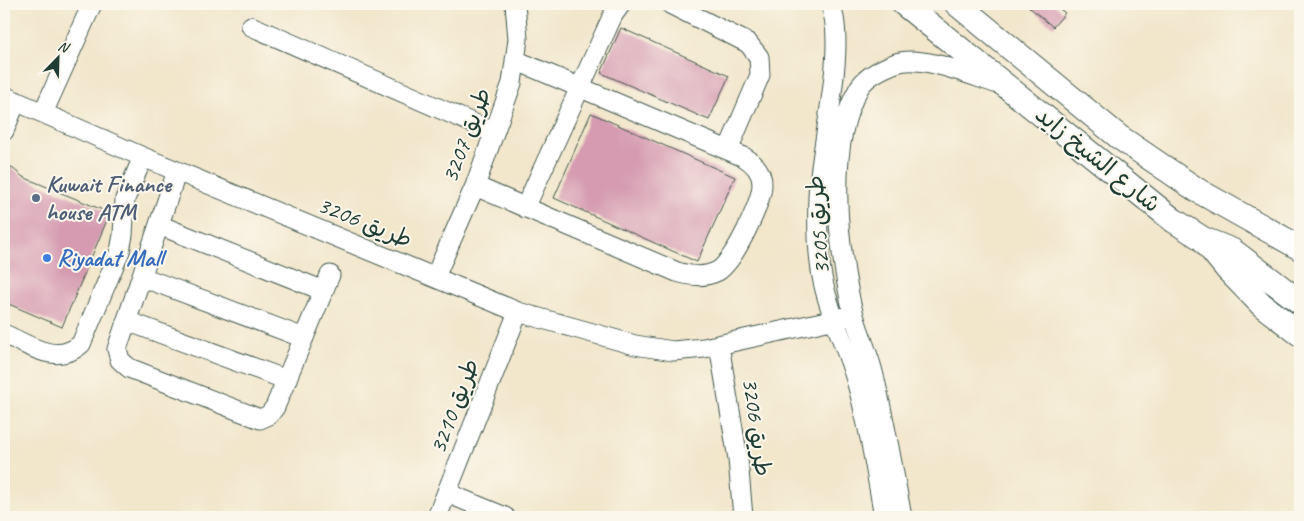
<svg xmlns="http://www.w3.org/2000/svg" width="1304" height="521" font-family="Caveat,'Playpen Sans Arabic',sans-serif">
<rect width="100%" height="100%" fill="#fbf7ec"/>
<filter id="ink" filterUnits="userSpaceOnUse"><feTurbulence type="fractalNoise" baseFrequency=".02" numOctaves="2"/><feDisplacementMap in="SourceGraphic" scale="10" xChannelSelector="R" yChannelSelector="G"/><feConvolveMatrix kernelMatrix="1 2 1 2 8 2 1 2 1" color-interpolation-filters="sRGB"/></filter>
<filter id="wash" filterUnits="userSpaceOnUse"><feTurbulence type="fractalNoise" baseFrequency=".0096" numOctaves="4" result="noise"/><feDisplacementMap in="SourceGraphic" scale="20" xChannelSelector="R" yChannelSelector="G"/><feGaussianBlur stdDeviation="1.12" result="paint"/><feColorMatrix in="noise" values="0 0 0 0 0 0 0 0 0 0 0 0 0 0 0 0 0 1.4 0 .05"/><feComposite in="paint" operator="in"/></filter>
<g filter="url(#wash)">
<rect width="100%" height="100%" fill="#f2e6cb"/>
<g id="blocks">
<!-- building -->
<path fill="#d69bb1" d="M 1032,4 L 1053,4 L 1065,13 L 1053,27 L 1029,7 Z
M 621,28 L 729,76 L 709,120 L 601,73 Z
M 591,113 L 735,177 L 697,262 L 554,198 Z
M 4,161 L 23,177 L 110,213 L 62,327 L 4,302 Z"/>
</g>
</g>
<g filter="url(#ink)">
<use href="#blocks" fill-opacity="0" stroke="#3f564b" stroke-width="1"/>
<g fill="none" stroke-linecap="round" stroke-linejoin="round">
<defs>
<path id="minor" d="M 670,4 L 748,43 L 759,57 L 760,75 L 728,150
M 830,4 C 848,44 820,148 818,196 C 817,226 817,261 825,290 C 833,321 847,349 856,380 C 869,425 876,471 884,517
M 251,26 L 493,132
M 4,96 L 143,157 L 518,312 L 635,345 L 673,351 L 704,348 L 854,315
M 43,113 L 92,4
M 4,131 L 16,101
M 177,171 L 117,349 L 120,360 L 129,368 L 260,419 L 269,415 L 275,407 L 330,275
M 475,186 L 677,272 C 691,276 704,278 718,271 C 734,261 762,203 762,184 C 762,171 754,163 744,157 L 515,60
M 525,208 L 613,15 L 621,4
M 159,225 L 324,291
M 142,277 L 304,338
M 435,277 L 475,186 L 512,83 L 518,39 L 515,4
M 127,321 L 287,380
M 4,334 C 29,345 57,366 81,344 L 120,251 L 123,235 L 125,199 L 143,157
M 719,345 L 738,459 L 743,517
M 447,493 L 505,517
M 437,517 L 518,312
M 902,517 C 893,469 885,420 873,372 C 867,349 856,327 851,304 C 838,244 826,144 859,88 C 866,76 883,68 896,63 C 922,54 972,76 998,84"/>
<path id="major" d="M 904,4 L 1173,220 L 1203,239 L 1233,251 L 1300,302
M 957,4 L 1119,137 L 1197,190 L 1300,248
M 1205,242 L 1228,270 L 1262,305 L 1300,334"/>
</defs>
<!-- minor casing -->
<use href="#minor" stroke="#3f564b" stroke-width="21"/>
<!-- major casing -->
<use href="#major" stroke="#3f564b" stroke-width="26"/>
<!-- minor -->
<use href="#minor" stroke="#fff" stroke-width="19"/>
<!-- major -->
<use href="#major" stroke="#fff" stroke-width="24"/>
</g>
</g>
<!-- markers -->
<circle fill="#5c6f8a" stroke="#fbf7ec" stroke-width="2" cx="36" cy="198" r="5"/>
<circle fill="#3f7fe0" stroke="#fbf7ec" stroke-width="2" cx="47" cy="258" r="5"/>
<g text-anchor="middle" stroke-width="4" stroke-linejoin="round" paint-order="stroke">
<!-- street labels -->
<g font-size="24" fill="#1f3d34" stroke="#fbf7ec">
<text transform="translate(466 135) rotate(-69)" y="8">طريق 3207</text>
<text transform="translate(1098 159) rotate(39)" y="8">شارع الشيخ زايد</text>
<text transform="translate(365 222) rotate(22)" y="8">طريق 3206</text>
<text transform="translate(818 225) rotate(-94)" y="8">طريق 3205</text>
<text transform="translate(454 406) rotate(-69)" y="8">طريق 3210</text>
<text transform="translate(757 427) rotate(82)" y="8">طريق 3206</text>
</g>
<!-- service labels -->
<g font-size="24" font-weight="bold" fill="#4e5e75" stroke="#fbf7ec" text-anchor="start">
<text x="46" y="192">Kuwait Finance<tspan x="46" dy="28">house ATM</tspan></text>
</g>
<!-- shop labels -->
<g font-size="24" font-weight="bold" fill="#366cbe" stroke="#fbf7ec" text-anchor="start">
<text x="57" y="266">Riyadat Mall</text>
</g>
</g>
<!-- margin -->
<rect width="1304" height="521" fill="none" stroke="#fbf7ec" stroke-width="20"/>
<!-- north arrow -->
<g transform="translate(58 58) rotate(23)" stroke="#fbf7ec" stroke-width="4" paint-order="stroke">
<path d="M0-4L9 19L0 12L-9 19Z" fill="#1f3d34"/>
<text y="-8" font-size="14" font-weight="bold" text-anchor="middle" fill="#1f3d34">N</text>
</g>
</svg>
